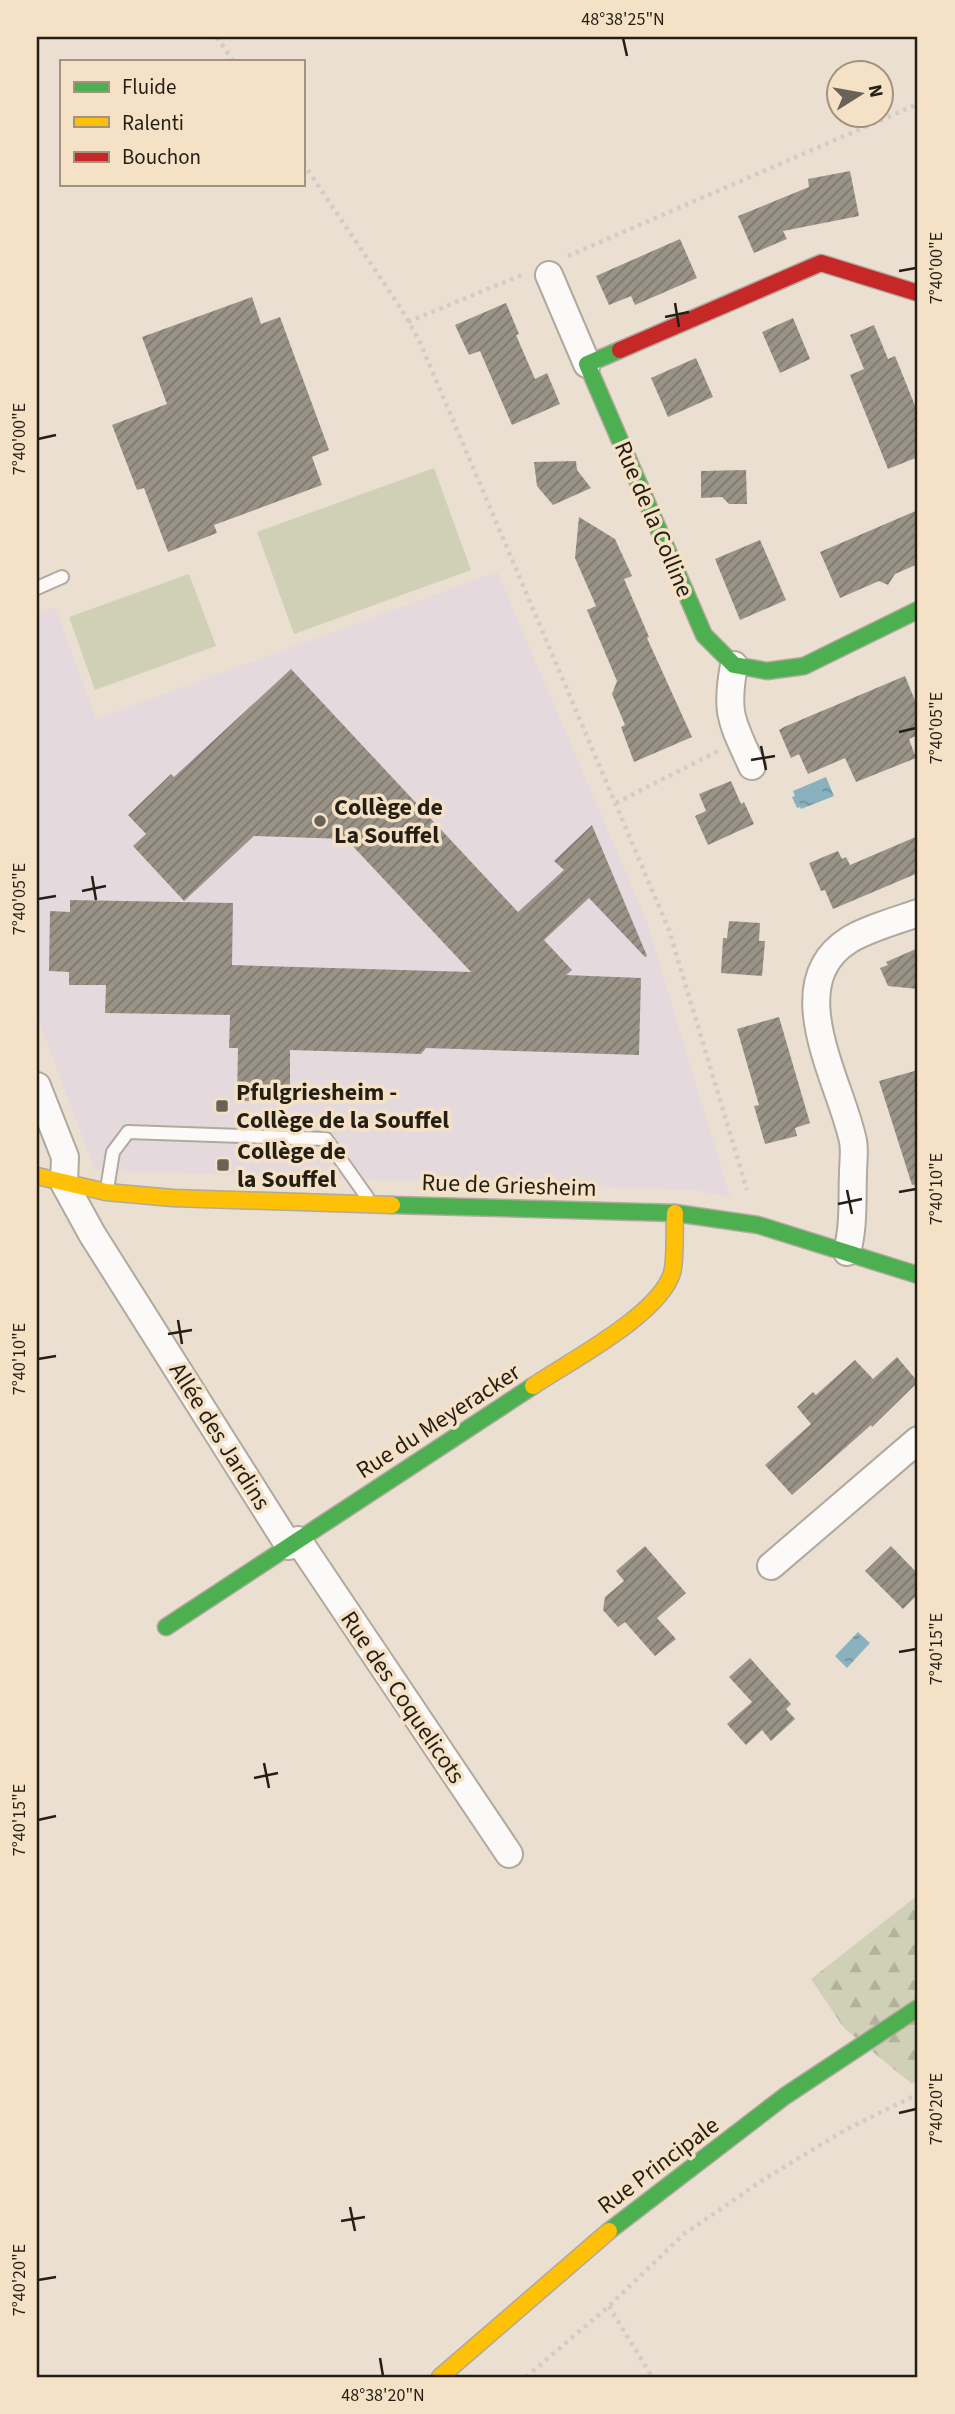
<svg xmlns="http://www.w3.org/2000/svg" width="955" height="2414" font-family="'Source Sans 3',sans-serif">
<defs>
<pattern id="forest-firs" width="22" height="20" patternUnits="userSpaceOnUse" patternTransform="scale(1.75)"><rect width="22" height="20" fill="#d0d0b7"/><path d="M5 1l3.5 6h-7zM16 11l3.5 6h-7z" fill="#b2b29c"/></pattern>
<pattern id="water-ripples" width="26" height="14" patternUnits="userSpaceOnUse" patternTransform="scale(1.75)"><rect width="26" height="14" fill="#89b2be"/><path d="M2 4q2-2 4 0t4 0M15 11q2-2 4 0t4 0" fill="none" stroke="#709099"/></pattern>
<pattern id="building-hatch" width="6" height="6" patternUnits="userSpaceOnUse" patternTransform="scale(1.75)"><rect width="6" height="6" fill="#9a9387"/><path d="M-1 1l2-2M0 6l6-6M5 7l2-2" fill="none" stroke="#7d776d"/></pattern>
</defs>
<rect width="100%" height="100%" fill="#eadfd0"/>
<!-- education -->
<path fill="#e4dade" d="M 497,572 L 647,922 L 730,1197 L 694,1190 L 95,1170 L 37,1016 L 37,614 L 55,607 L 96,719 Z"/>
<!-- forest -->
<path fill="url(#forest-firs)" d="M 918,1895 L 918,2081 L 912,2084 L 844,2028 L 811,1979 Z"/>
<!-- park -->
<path fill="#d0d0b7" d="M 434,468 L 471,570 L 294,634 L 257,532 Z
M 189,574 L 216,646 L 95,690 L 69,617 Z"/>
<!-- water -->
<path fill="url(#water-ripples)" d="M 826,777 L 834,796 L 801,809 L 800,807 L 797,808 L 792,797 L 795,796 L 793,791 Z
M 858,1632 L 870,1643 L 847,1668 L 835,1656 Z"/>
<!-- building -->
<path fill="url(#building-hatch)" d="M 850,171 L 859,216 L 783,231 L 787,239 L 754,253 L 738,216 L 809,187 L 808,179 Z
M 680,239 L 697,278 L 635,305 L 631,296 L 609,305 L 596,276 Z
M 252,297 L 261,324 L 280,317 L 329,450 L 312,457 L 322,485 L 214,525 L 217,533 L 168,552 L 144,488 L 137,490 L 112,425 L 167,404 L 142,337 Z
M 506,303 L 519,334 L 516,335 L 535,379 L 547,373 L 560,404 L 512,425 L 480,351 L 469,355 L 455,325 Z
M 793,318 L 810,359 L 780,373 L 762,332 Z
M 874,325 L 888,359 L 895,356 L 918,413 L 918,457 L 888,469 L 850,375 L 864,369 L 850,335 Z
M 696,358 L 713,397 L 668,417 L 651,378 Z
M 576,461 L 577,470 L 591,488 L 553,505 L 537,486 L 534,462 Z
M 746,470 L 747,504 L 729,504 L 722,497 L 701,498 L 701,471 Z
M 918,510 L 918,564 L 895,574 L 888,585 L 879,581 L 840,598 L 820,552 Z
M 579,517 L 615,539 L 632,576 L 624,579 L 649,637 L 647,638 L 692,737 L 634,762 L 621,727 L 625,725 L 612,694 L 617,681 L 587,610 L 596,606 L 575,558 Z
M 760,540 L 786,600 L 740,620 L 715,559 Z
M 291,669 L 518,912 L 564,870 L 554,861 L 592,825 L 647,956 L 645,957 L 589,898 L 544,940 L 572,970 L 566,975 L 641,978 L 639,1055 L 426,1048 L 421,1054 L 290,1050 L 290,1102 L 237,1101 L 238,1048 L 229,1048 L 230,1015 L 105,1013 L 106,985 L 69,985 L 69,972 L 49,971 L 50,911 L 70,912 L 70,900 L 233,903 L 232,965 L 471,972 L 346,839 L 254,836 L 184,901 L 133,846 L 146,834 L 128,815 L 171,774 L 174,777 Z
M 905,676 L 918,708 L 918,735 L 909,739 L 916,758 L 856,782 L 845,758 L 808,774 L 799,754 L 791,758 L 779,730 L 784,727 Z
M 731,781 L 741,804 L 744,802 L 754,824 L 708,845 L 695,816 L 706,811 L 699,794 Z
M 918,836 L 918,873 L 833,909 L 825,890 L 821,891 L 809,863 L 838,851 L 842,859 L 846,857 L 850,865 Z
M 729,921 L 760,923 L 759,941 L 765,941 L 762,976 L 721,973 L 723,938 L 727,938 Z
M 918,948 L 918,989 L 888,986 L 880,968 L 888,965 L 886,962 Z
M 779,1017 L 810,1123 L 795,1128 L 797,1136 L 765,1144 L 754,1106 L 759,1105 L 737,1029 Z
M 918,1070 L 918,1184 L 912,1185 L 879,1081 Z
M 897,1357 L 918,1382 L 872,1427 L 871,1425 L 792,1495 L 765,1465 L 811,1424 L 797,1407 L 813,1392 L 816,1395 L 855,1360 L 873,1379 Z
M 645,1546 L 686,1593 L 657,1618 L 676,1639 L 655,1656 L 625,1622 L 618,1627 L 603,1610 L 605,1597 L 624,1581 L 616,1571 Z
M 891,1546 L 918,1574 L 918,1594 L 903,1609 L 865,1571 Z
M 750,1658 L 791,1704 L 786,1709 L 795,1719 L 771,1741 L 762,1730 L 746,1745 L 727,1724 L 752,1702 L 729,1677 Z"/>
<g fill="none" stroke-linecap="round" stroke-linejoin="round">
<defs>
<path id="lane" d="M 37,588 L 62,577
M 107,1189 L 113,1152 L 128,1132 L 326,1139 L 367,1197"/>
<path id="street" d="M 549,275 L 587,364
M 734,665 C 725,714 732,722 752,766
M 37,1086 L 65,1157 L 64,1183 L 92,1234 L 289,1546
M 847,1252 C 854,1226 852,1200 853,1173 C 853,1163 855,1151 853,1141 C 841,1082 779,984 849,940 C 866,929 898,920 918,913
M 298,1540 L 509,1854
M 771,1566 L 918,1440"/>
<path id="fast" d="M 620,350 L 587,364 L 704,635 L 734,665 L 767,671 L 804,666 L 918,610
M 392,1205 L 675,1213 L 758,1225 L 918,1275
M 166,1627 L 533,1386
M 609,2231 L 785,2096 L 918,2008"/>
<path id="slow" d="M 37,1176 L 106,1192 L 173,1198 L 392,1205
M 533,1386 C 570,1361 659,1315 672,1273 C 676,1260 674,1228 675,1213
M 440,2377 L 609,2231"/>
<path id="jam" d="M 620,350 L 821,263 L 918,293"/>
</defs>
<!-- lane casing -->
<use href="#lane" stroke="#b1a99d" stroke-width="16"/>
<!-- street casing -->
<use href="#street" stroke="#b1a99d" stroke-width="30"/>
<!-- fast casing -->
<use href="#fast" stroke="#b1a99d" stroke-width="19"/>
<!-- slow casing -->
<use href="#slow" stroke="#b1a99d" stroke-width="19"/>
<!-- jam casing -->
<use href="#jam" stroke="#b1a99d" stroke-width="19"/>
<!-- path -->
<path stroke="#d0ccc8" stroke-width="4.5" stroke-dasharray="3.5 5" stroke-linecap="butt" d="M 217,37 L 233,61
M 303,163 L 400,307 L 419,340 L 669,930 L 747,1190
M 568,256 L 918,104
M 408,322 L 524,274
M 616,803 L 718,751
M 609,2306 L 652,2377
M 526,2377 L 609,2306 L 684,2234 L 766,2178 L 845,2130 L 918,2094"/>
<!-- lane -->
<use href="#lane" stroke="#fcfaf8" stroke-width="12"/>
<!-- street -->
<use href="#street" stroke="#fcfaf8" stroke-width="26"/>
<!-- fast -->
<use href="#fast" stroke="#4caf50" stroke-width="16"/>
<!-- slow -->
<use href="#slow" stroke="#ffc107" stroke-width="16"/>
<!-- jam -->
<use href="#jam" stroke="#c62828" stroke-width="16"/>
</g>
<!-- ticks -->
<path fill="none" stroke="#241e14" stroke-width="2.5" d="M 623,38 L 627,56M 899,271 L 916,268M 675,303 L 679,327M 665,317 L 689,312M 38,439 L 56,435M 899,732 L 916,728M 761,746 L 766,770M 751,760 L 775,756M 92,876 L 96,900M 82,891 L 106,886M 38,899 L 56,896M 847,1190 L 852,1214M 899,1192 L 916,1189M 838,1204 L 862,1199M 178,1320 L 182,1344M 168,1334 L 192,1330M 38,1359 L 56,1356M 899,1652 L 916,1649M 264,1763 L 269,1788M 254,1778 L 278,1773M 38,1820 L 56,1816M 899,2113 L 916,2109M 350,2207 L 355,2231M 341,2221 L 365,2217M 38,2280 L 56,2277M 380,2358 L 383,2376"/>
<!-- markers -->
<g fill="#696256" stroke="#f4e1c6" stroke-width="2.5">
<circle cx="320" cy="821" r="7"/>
<rect x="215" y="1099" width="14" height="14" rx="3.5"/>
<rect x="216" y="1158" width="14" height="14" rx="3.5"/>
</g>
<g text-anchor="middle" stroke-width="7" stroke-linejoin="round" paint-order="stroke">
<!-- street labels -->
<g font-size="24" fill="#241e14" stroke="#f4e1c6">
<text transform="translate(654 519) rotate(67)" y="8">Rue de la Colline</text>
<text transform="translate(509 1185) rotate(2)" y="8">Rue de Griesheim</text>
<text transform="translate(438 1421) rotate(-33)" y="8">Rue du Meyeracker</text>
<text transform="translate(220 1436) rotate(58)" y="8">Allée des Jardins</text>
<text transform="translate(403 1697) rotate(56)" y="8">Rue des Coquelicots</text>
<text transform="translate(658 2165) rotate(-37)" y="8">Rue Principale</text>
</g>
<!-- poi labels -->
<g font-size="24" font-weight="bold" fill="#241e14" stroke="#f4e1c6" text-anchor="start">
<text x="334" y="815">Collège de<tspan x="334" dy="28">La Souffel</tspan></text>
<text x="236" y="1100">Pfulgriesheim -<tspan x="236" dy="28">Collège de la Souffel</tspan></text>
<text x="237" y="1159">Collège de<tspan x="237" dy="28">la Souffel</tspan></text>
</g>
</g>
<!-- border -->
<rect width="955" height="2414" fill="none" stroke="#f4e1c6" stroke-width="77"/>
<!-- legend -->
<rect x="60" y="60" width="245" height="126" fill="#f4e1c6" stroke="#a1937f" stroke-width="2"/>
<rect x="74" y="82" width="35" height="10" fill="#4caf50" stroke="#a1937f" stroke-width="2"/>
<text x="122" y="94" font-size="21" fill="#241e14">Fluide</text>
<rect x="74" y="117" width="35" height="10" fill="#ffc107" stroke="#a1937f" stroke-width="2"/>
<text x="122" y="130" font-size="21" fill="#241e14">Ralenti</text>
<rect x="74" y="152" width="35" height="10" fill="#c62828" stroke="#a1937f" stroke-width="2"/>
<text x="122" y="164" font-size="21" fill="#241e14">Bouchon</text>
<!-- north arrow -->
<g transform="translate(860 94) rotate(79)"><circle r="33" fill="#f4e1c6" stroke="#a1937f" stroke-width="2"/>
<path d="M0-5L12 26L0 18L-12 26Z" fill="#696256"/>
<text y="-10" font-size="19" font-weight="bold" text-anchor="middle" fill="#241e14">N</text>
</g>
<rect x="38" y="38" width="878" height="2338" fill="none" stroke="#241e14" stroke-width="2.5"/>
<g font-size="18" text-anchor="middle" fill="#241e14">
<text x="623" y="25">48°38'25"N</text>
<text transform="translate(936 268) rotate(-90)" y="6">7°40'00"E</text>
<text transform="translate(19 439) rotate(-90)" y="6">7°40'00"E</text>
<text transform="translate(936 728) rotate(-90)" y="6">7°40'05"E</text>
<text transform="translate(19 899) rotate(-90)" y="6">7°40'05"E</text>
<text transform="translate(936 1189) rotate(-90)" y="6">7°40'10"E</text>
<text transform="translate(19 1359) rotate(-90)" y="6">7°40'10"E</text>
<text transform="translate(936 1649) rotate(-90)" y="6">7°40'15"E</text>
<text transform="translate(19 1820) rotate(-90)" y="6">7°40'15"E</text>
<text transform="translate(936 2109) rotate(-90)" y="6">7°40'20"E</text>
<text transform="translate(19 2280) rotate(-90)" y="6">7°40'20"E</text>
<text x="383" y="2401">48°38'20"N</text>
</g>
</svg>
